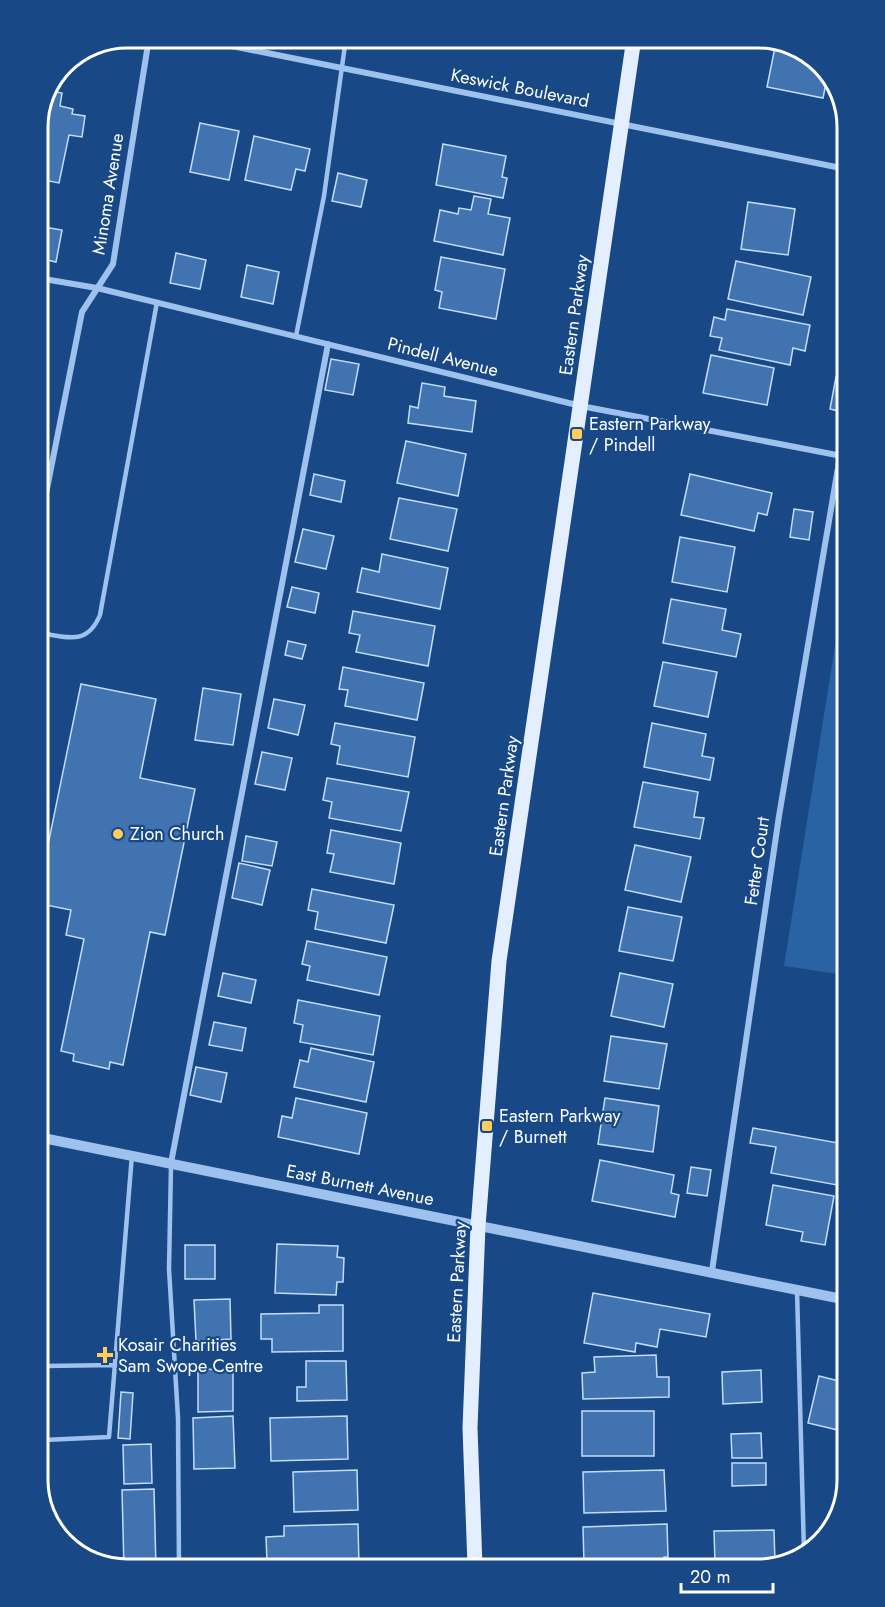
<svg xmlns="http://www.w3.org/2000/svg" width="885" height="1607" font-family="Jost,sans-serif">
<rect width="100%" height="100%" fill="#184986"/>
<!-- green -->
<path fill="#2a63a4" d="M 843,596 L 845,975 L 784,966 Z"/>
<!-- building -->
<path fill="#4073af" stroke="#c3dcf9" stroke-width="1.5" d="M 490,38 L 523,38 L 522,44 Z
M 776,42 L 812,56 L 838,90 L 825,88 L 823,98 L 767,87 Z
M 51,91 L 62,93 L 60,106 L 73,109 L 72,114 L 85,116 L 82,137 L 69,135 L 59,183 L 38,179 L 38,121 Z
M 200,123 L 239,131 L 229,180 L 190,172 Z
M 254,136 L 310,149 L 305,171 L 296,169 L 291,190 L 245,180 Z
M 443,144 L 506,156 L 502,177 L 507,178 L 503,198 L 436,185 Z
M 338,173 L 367,180 L 361,207 L 332,201 Z
M 474,196 L 491,199 L 488,214 L 510,218 L 503,255 L 434,241 L 440,210 L 458,214 L 459,208 L 471,210 Z
M 748,202 L 795,209 L 788,255 L 741,249 Z
M 38,226 L 62,230 L 56,262 L 38,258 Z
M 176,253 L 206,260 L 200,289 L 170,283 Z
M 441,257 L 505,269 L 496,319 L 439,308 L 442,292 L 435,290 Z
M 736,261 L 811,277 L 803,315 L 728,299 Z
M 247,265 L 279,272 L 273,304 L 241,297 Z
M 727,309 L 810,325 L 805,351 L 793,348 L 790,365 L 719,350 L 722,338 L 710,336 L 714,317 L 725,320 Z
M 711,355 L 774,368 L 767,405 L 703,393 Z
M 331,359 L 359,364 L 353,395 L 325,390 Z
M 836,377 L 842,378 L 842,412 L 830,409 Z
M 422,383 L 445,387 L 444,396 L 476,401 L 472,432 L 408,423 L 410,406 L 418,408 Z
M 406,441 L 466,454 L 458,496 L 397,483 Z
M 314,474 L 345,481 L 341,502 L 310,495 Z
M 690,474 L 772,493 L 767,515 L 758,513 L 754,531 L 681,515 Z
M 399,498 L 457,509 L 448,551 L 390,539 Z
M 794,509 L 813,512 L 809,540 L 790,537 Z
M 303,529 L 334,536 L 326,569 L 295,562 Z
M 680,537 L 735,547 L 727,592 L 672,582 Z
M 382,554 L 448,568 L 440,609 L 357,592 L 362,568 L 379,572 Z
M 292,587 L 319,593 L 315,613 L 287,607 Z
M 671,599 L 726,609 L 722,630 L 741,634 L 736,657 L 663,643 Z
M 353,611 L 435,626 L 428,666 L 356,652 L 360,635 L 349,633 Z
M 288,641 L 306,645 L 302,659 L 285,655 Z
M 663,662 L 717,672 L 708,717 L 654,706 Z
M 343,667 L 424,683 L 417,720 L 345,706 L 348,690 L 339,689 Z
M 81,684 L 156,699 L 140,778 L 195,789 L 165,935 L 150,932 L 123,1065 L 110,1062 L 109,1069 L 73,1061 L 74,1054 L 61,1051 L 84,939 L 66,935 L 71,910 L 41,904 L 41,879 Z
M 203,688 L 241,694 L 233,745 L 195,740 Z
M 274,699 L 305,705 L 298,735 L 268,728 Z
M 335,723 L 415,737 L 408,777 L 337,764 L 340,746 L 331,744 Z
M 652,723 L 706,734 L 702,756 L 714,758 L 710,780 L 644,767 Z
M 262,752 L 292,758 L 285,790 L 255,784 Z
M 327,778 L 409,792 L 401,831 L 329,818 L 332,802 L 323,800 Z
M 643,782 L 698,792 L 694,817 L 704,818 L 700,839 L 634,827 Z
M 331,830 L 401,843 L 394,884 L 330,872 L 334,854 L 327,853 Z
M 246,836 L 277,842 L 272,866 L 242,861 Z
M 635,845 L 691,857 L 681,902 L 625,890 Z
M 239,863 L 270,870 L 262,905 L 232,898 Z
M 312,889 L 394,905 L 386,943 L 315,929 L 318,912 L 308,910 Z
M 628,907 L 682,917 L 673,961 L 619,951 Z
M 307,941 L 387,957 L 379,995 L 307,980 L 310,966 L 302,964 Z
M 223,973 L 256,980 L 251,1003 L 218,996 Z
M 620,973 L 673,984 L 664,1027 L 611,1016 Z
M 298,1000 L 380,1016 L 373,1055 L 300,1042 L 303,1025 L 294,1023 Z
M 214,1022 L 246,1028 L 242,1051 L 209,1045 Z
M 611,1036 L 667,1044 L 659,1089 L 604,1081 Z
M 311,1048 L 374,1062 L 366,1102 L 294,1087 L 300,1060 L 308,1062 Z
M 196,1067 L 227,1073 L 221,1102 L 190,1095 Z
M 296,1098 L 367,1113 L 359,1154 L 278,1137 L 282,1116 L 292,1118 Z
M 605,1098 L 659,1106 L 653,1152 L 598,1144 Z
M 753,1128 L 844,1144 L 837,1185 L 771,1173 L 776,1147 L 750,1143 Z
M 600,1160 L 674,1175 L 671,1193 L 679,1195 L 675,1217 L 592,1201 Z
M 691,1167 L 711,1170 L 707,1196 L 687,1193 Z
M 773,1185 L 834,1196 L 825,1245 L 801,1241 L 803,1232 L 766,1225 Z
M 277,1244 L 338,1246 L 337,1257 L 344,1258 L 343,1282 L 337,1282 L 336,1295 L 275,1293 Z
M 185,1245 L 215,1245 L 215,1279 L 185,1279 Z
M 593,1293 L 710,1314 L 706,1337 L 660,1329 L 657,1347 L 636,1343 L 635,1352 L 584,1343 Z
M 230,1299 L 231,1339 L 196,1341 L 194,1300 Z
M 319,1305 L 343,1305 L 343,1351 L 272,1352 L 272,1339 L 261,1339 L 261,1314 L 319,1313 Z
M 656,1355 L 657,1377 L 669,1377 L 669,1397 L 583,1399 L 582,1373 L 595,1372 L 594,1357 Z
M 306,1361 L 346,1361 L 347,1400 L 297,1401 L 297,1387 L 306,1387 Z
M 198,1369 L 233,1370 L 233,1411 L 198,1412 Z
M 761,1370 L 762,1402 L 723,1404 L 722,1372 Z
M 819,1376 L 847,1383 L 847,1409 L 842,1431 L 808,1423 Z
M 121,1392 L 133,1393 L 130,1439 L 118,1438 Z
M 582,1411 L 654,1411 L 654,1456 L 582,1456 Z
M 233,1416 L 235,1468 L 194,1469 L 193,1418 Z
M 347,1416 L 348,1459 L 271,1461 L 270,1418 Z
M 761,1433 L 762,1458 L 732,1458 L 731,1434 Z
M 151,1444 L 152,1483 L 124,1484 L 123,1445 Z
M 732,1463 L 766,1463 L 766,1485 L 732,1486 Z
M 357,1470 L 358,1510 L 294,1512 L 293,1472 Z
M 664,1470 L 666,1511 L 584,1513 L 583,1472 Z
M 154,1489 L 156,1569 L 124,1569 L 122,1490 Z
M 358,1524 L 359,1567 L 284,1568 L 284,1561 L 267,1561 L 266,1537 L 284,1536 L 284,1526 Z
M 667,1524 L 668,1557 L 664,1557 L 664,1564 L 584,1565 L 583,1527 Z
M 774,1530 L 775,1563 L 715,1563 L 714,1531 Z
M 190,1560 L 223,1561 L 223,1568 L 190,1569 Z"/>
<g fill="none" stroke-linecap="round" stroke-linejoin="round">
<!-- service -->
<path stroke="#9ec2ed" stroke-width="4.5" d="M 296,336 L 324,196 L 346,38
M 40,633 C 68,637 87,646 100,615 L 157,302
M 171,1166 L 169,1269 L 178,1418 L 179,1569
M 797,1290 L 804,1553
M 44,1366 L 115,1365
M 44,1440 L 109,1437 L 132,1155"/>
<!-- minor -->
<path stroke="#9ec2ed" stroke-width="6" d="M 192,38 L 841,168
M 38,278 L 97,288 L 581,406 L 842,456
M 40,524 L 82,312 L 113,264 L 149,38
M 171,1163 L 328,344
M 712,1271 L 779,816 L 840,456"/>
<!-- tertiary -->
<path stroke="#9ec2ed" stroke-width="10" d="M 43,1138 L 847,1300"/>
<!-- primary -->
<path stroke="#e3eeff" stroke-width="15" d="M 475,1566 L 470,1428 L 478,1226 L 499,961 L 634,38"/>
</g>
<!-- markers -->
<g fill="#ffcd59" stroke="#184986" stroke-width="2">
<rect x="571" y="428" width="12" height="12" rx="3"/>
<circle cx="118" cy="834" r="6"/>
<rect x="481" y="1120" width="12" height="12" rx="3"/>
<path d="M102 1346h6v6h6v6h-6v6h-6v-6h-6v-6h6z"/>
</g>
<g text-anchor="middle" stroke-width="4.5" stroke-linejoin="round" paint-order="stroke">
<!-- street labels -->
<g font-size="18" fill="#fff" stroke="#184986">
<text transform="translate(520 88) rotate(11)" y="6">Keswick Boulevard</text>
<text transform="translate(108 194) rotate(-81)" y="6">Minoma Avenue</text>
<text transform="translate(574 315) rotate(-82)" y="6">Eastern Parkway</text>
<text transform="translate(443 357) rotate(14)" y="6">Pindell Avenue</text>
<text transform="translate(504 796) rotate(-82)" y="6">Eastern Parkway</text>
<text transform="translate(757 861) rotate(-82)" y="6">Fetter Court</text>
<text transform="translate(360 1185) rotate(11)" y="6">East Burnett Avenue</text>
<text transform="translate(457 1282) rotate(-87)" y="6">Eastern Parkway</text>
</g>
<!-- poi labels -->
<g font-size="18" fill="#fff" stroke="#184986" text-anchor="start">
<text x="589" y="430">Eastern Parkway<tspan x="589" dy="21">/ Pindell</tspan></text>
<text x="130" y="840">Zion Church</text>
<text x="499" y="1122">Eastern Parkway<tspan x="499" dy="21">/ Burnett</tspan></text>
<text x="118" y="1351">Kosair Charities<tspan x="118" dy="21">Sam Swope Centre</tspan></text>
</g>
</g>
<!-- crop -->
<path d="M0 0H885V1607H0ZM127 48H758A79 79 0 0 1 837 127V1480A79 79 0 0 1 758 1559H127A79 79 0 0 1 48 1480V127A79 79 0 0 1 127 48Z" fill="#184986" fill-rule="evenodd"/>
<path fill="none" stroke="#fff" stroke-width="3" d="M127 48H758A79 79 0 0 1 837 127V1480A79 79 0 0 1 758 1559H127A79 79 0 0 1 48 1480V127A79 79 0 0 1 127 48Z"/>
<!-- scale -->
<path d="M681 1583v9h92v-9" fill="none" stroke="#ffffff" stroke-width="3"/>
<text x="690" y="1583" font-size="18" fill="#ffffff" stroke="#184986" stroke-width="4.5" paint-order="stroke">20 m</text>
</svg>
